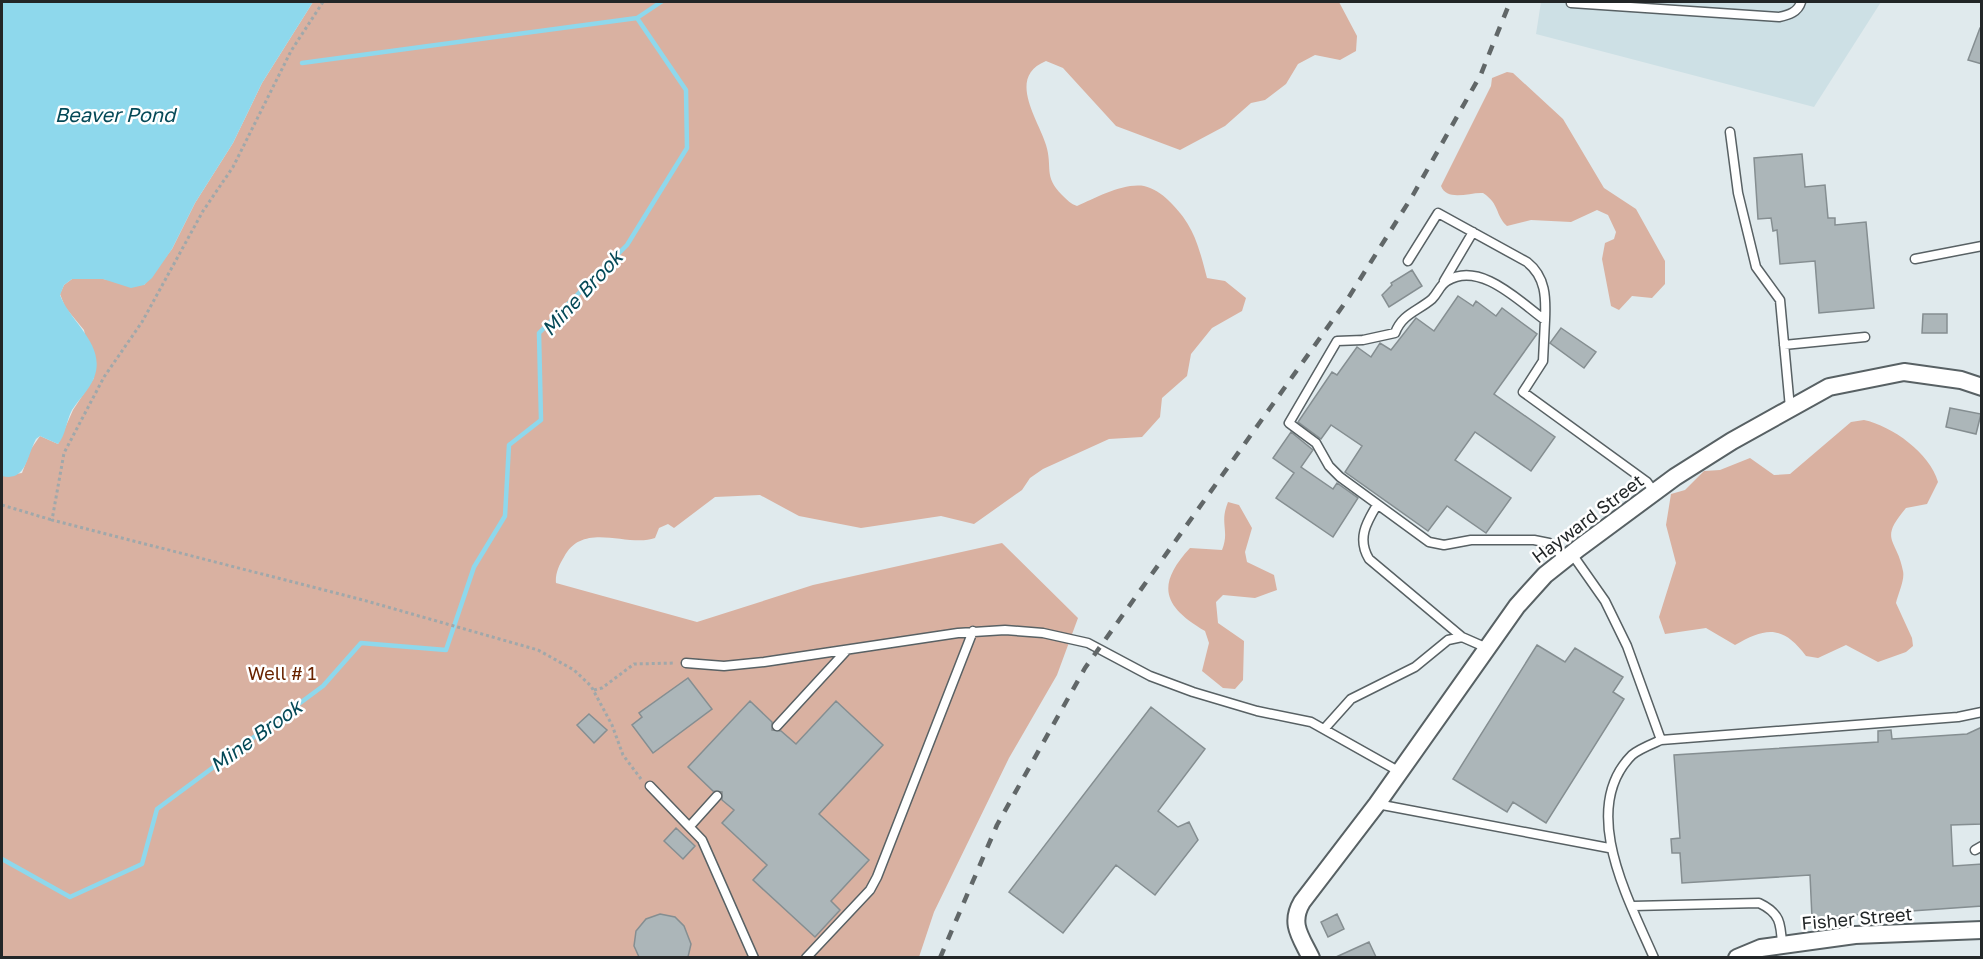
<svg xmlns="http://www.w3.org/2000/svg" width="1983" height="959" font-family="'Golos Text',sans-serif">
<rect width="100%" height="100%" fill="#e0eaed"/>
<!-- built -->
<path fill="#cde0e5" d="M 1541,2 L 1881,2 L 1814,107 L 1536,34 Z"/>
<!-- green -->
<path fill="#d9b1a1" d="M 313,2 L 1339,2 L 1357,36 L 1356,51 L 1340,60 L 1315,55 L 1298,64 L 1286,84 L 1265,100 L 1251,103 L 1225,126 L 1180,150 L 1116,126 L 1063,68 L 1046,61 C 1007,77 1037,117 1046,145 C 1053,167 1043,176 1062,195 C 1067,200 1071,204 1077,206 C 1096,198 1122,183 1144,186 C 1153,188 1162,194 1168,200 C 1194,225 1198,244 1207,278 L 1225,281 L 1246,298 L 1242,311 L 1212,328 L 1191,354 L 1187,376 L 1162,398 L 1160,417 L 1142,437 L 1109,439 L 1043,469 L 1030,478 L 1022,490 L 974,524 L 941,516 L 861,528 L 799,516 L 760,495 L 715,497 L 674,528 L 668,524 L 659,528 L 655,538 C 628,548 583,520 564,557 C 559,565 555,574 556,583 L 697,622 L 813,585 L 1002,543 L 1078,618 L 1057,675 L 1009,758 L 934,912 L 919,957 L 2,957 L 2,476 L 22,473 L 31,449 L 40,436 L 58,444 L 73,410 L 94,378 L 84,330 L 65,307 L 60,294 L 64,285 L 72,279 L 103,279 L 144,285 L 172,249 L 195,203 L 233,143 L 262,83 Z
M 1507,72 L 1513,73 L 1563,119 L 1604,188 L 1636,209 L 1665,261 L 1665,284 L 1652,298 L 1632,296 L 1619,310 L 1611,306 L 1602,259 L 1605,243 L 1614,239 L 1616,232 L 1608,215 L 1597,210 L 1571,222 L 1531,220 L 1507,226 C 1495,215 1500,204 1483,193 C 1470,192 1447,202 1441,186 L 1491,86 L 1492,78 Z
M 1864,420 C 1892,426 1930,453 1938,482 L 1927,504 L 1906,508 C 1878,541 1897,538 1903,571 C 1905,580 1898,594 1896,603 L 1912,638 L 1913,646 L 1906,652 L 1878,662 L 1846,645 L 1818,658 L 1806,656 C 1783,625 1766,627 1735,645 L 1706,628 L 1665,634 L 1659,617 L 1676,563 L 1666,525 L 1671,494 L 1685,490 L 1704,471 L 1720,470 L 1750,458 L 1774,475 L 1790,474 L 1851,422 Z
M 1228,502 L 1239,505 L 1252,528 L 1245,552 L 1247,562 L 1274,575 L 1277,590 L 1255,598 L 1223,595 L 1216,602 L 1218,623 L 1244,641 L 1243,680 L 1235,689 L 1223,688 L 1202,671 L 1209,643 L 1205,631 C 1164,607 1155,586 1190,548 L 1222,550 C 1230,530 1219,524 1228,502 Z"/>
<!-- water -->
<path fill="#8ed8ec" d="M 2,2 L 313,2 L 262,83 L 233,143 L 195,203 L 172,249 L 152,278 L 144,285 L 131,288 L 103,279 L 72,279 L 64,285 L 60,295 C 70,322 107,345 94,378 C 89,390 79,399 72,410 C 66,421 66,435 58,444 L 40,436 L 36,439 C 27,456 26,482 2,476 Z"/>
<g fill="none" stroke-linecap="round" stroke-linejoin="round">
<!-- stream -->
<path stroke="#8ed8ec" stroke-width="4.5" d="M 302,63 L 637,18
M 2,859 L 70,897 L 142,864 L 157,809 L 323,686 L 361,643 L 446,650 L 474,567 L 505,516 L 509,445 L 541,420 L 539,333 L 627,245 L 687,148 L 686,90 L 637,18 L 661,2"/>
</g>
<!-- building -->
<path fill="#acb6b9" stroke="#858e91" stroke-width="1.5" d="M 1980,28 L 1982,28 L 1982,64 L 1968,60 Z
M 1802,154 L 1805,187 L 1825,185 L 1828,218 L 1835,218 L 1835,225 L 1866,222 L 1874,308 L 1819,313 L 1815,261 L 1780,264 L 1777,230 L 1773,231 L 1771,218 L 1758,219 L 1754,158 Z
M 1412,270 L 1422,286 L 1389,307 L 1382,295 L 1392,285 L 1391,283 Z
M 1458,296 L 1473,306 L 1476,301 L 1496,316 L 1502,308 L 1537,334 L 1494,394 L 1555,437 L 1531,471 L 1475,432 L 1455,460 L 1511,498 L 1486,533 L 1447,506 L 1428,531 L 1345,472 L 1362,446 L 1331,425 L 1321,439 L 1298,422 L 1332,372 L 1337,375 L 1357,347 L 1371,357 L 1380,343 L 1391,350 L 1416,318 L 1434,331 Z
M 1923,314 L 1947,314 L 1947,333 L 1922,333 Z
M 1561,328 L 1596,352 L 1584,368 L 1550,343 Z
M 1950,408 L 1981,414 L 1976,434 L 1946,427 Z
M 1291,432 L 1313,450 L 1301,467 L 1333,489 L 1337,483 L 1358,498 L 1333,537 L 1276,498 L 1294,473 L 1273,458 Z
M 1537,645 L 1565,662 L 1575,648 L 1603,665 L 1623,677 L 1613,692 L 1624,699 L 1546,823 L 1513,802 L 1507,812 L 1453,779 Z
M 688,678 L 712,709 L 653,753 L 632,725 L 642,717 L 639,713 Z
M 750,701 L 772,722 L 772,730 L 781,731 L 796,744 L 836,701 L 883,745 L 819,814 L 869,860 L 831,901 L 840,910 L 815,937 L 753,880 L 767,865 L 722,823 L 734,810 L 722,800 L 722,792 L 713,791 L 688,767 Z
M 1151,707 L 1205,749 L 1158,811 L 1178,827 L 1189,822 L 1198,840 L 1155,895 L 1116,865 L 1063,933 L 1009,892 Z
M 589,714 L 607,730 L 594,743 L 577,725 Z
M 1982,727 L 1982,824 L 1951,825 L 1953,866 L 1982,864 L 1982,906 L 1812,918 L 1810,875 L 1682,883 L 1680,853 L 1672,853 L 1671,839 L 1680,838 L 1674,755 L 1878,742 L 1878,731 L 1891,730 L 1892,739 L 1967,734 Z
M 676,828 L 695,846 L 683,859 L 664,841 Z
M 660,914 L 675,917 L 684,926 L 691,944 L 688,957 L 639,957 L 634,946 L 636,931 L 646,919 Z
M 1337,914 L 1344,929 L 1328,937 L 1321,922 Z
M 1369,942 L 1376,957 L 1336,957 Z"/>
<g fill="none" stroke-linecap="round" stroke-linejoin="round">
<defs>
<path id="lane" d="M 1571,3 L 1779,17 C 1789,15 1798,12 1801,2
M 1730,132 L 1738,193 L 1756,267 L 1780,300 L 1790,408
M 1915,259 L 1982,246
M 1408,261 L 1438,213 L 1527,262 C 1546,277 1546,298 1545,320
M 1444,281 L 1473,232
M 1784,345 L 1865,337
M 1377,505 C 1366,523 1357,539 1369,559 L 1462,637
M 1572,554 L 1605,601 L 1627,646 L 1661,740 L 1958,717 L 1982,712
M 1565,559 L 1549,543 L 1534,540 L 1471,540 L 1444,545 L 1429,542 L 1340,477 L 1329,466 L 1316,443 L 1289,423 L 1337,341 L 1363,340 L 1395,333 C 1402,314 1418,311 1432,299 C 1438,293 1440,285 1447,281 C 1480,260 1521,303 1545,320 L 1543,361 L 1523,392 L 1647,482 L 1655,493
M 686,663 L 724,666 L 764,662 L 958,633 L 1005,630 L 1043,633 L 1088,643 L 1150,676 L 1193,692 L 1257,711 L 1311,722 L 1400,772
M 777,726 L 846,651
M 1325,728 L 1351,699 L 1415,667 L 1448,640 L 1462,637 L 1487,648
M 650,786 L 702,840 L 754,958
M 1377,804 L 1609,848
M 690,826 L 717,796
M 1975,850 L 1982,846
M 1633,906 L 1759,903 C 1780,913 1781,923 1782,945
M 806,958 L 870,890 L 877,877 L 973,631
M 1654,958 C 1629,900 1578,809 1632,755 C 1639,749 1652,744 1661,740"/>
<path id="street" d="M 1311,958 C 1301,937 1289,924 1302,902 L 1377,804 L 1517,606 L 1545,575 L 1579,548 L 1675,477 L 1732,441 L 1829,387 L 1904,372 L 1961,380 L 1982,387
M 1737,958 L 1761,948 L 1855,935 L 1982,930"/>
</defs>
<!-- lane casing -->
<use href="#lane" stroke="#586164" stroke-width="11"/>
<!-- street casing -->
<use href="#street" stroke="#586164" stroke-width="20"/>
<!-- path -->
<path stroke="#a0a8aa" stroke-width="3" stroke-dasharray="3 3" stroke-linecap="butt" d="M 323,2 L 291,51 L 233,167 L 203,211 L 142,322 L 104,377 L 64,453 L 52,520 L 363,600 L 538,650 L 574,670 L 591,686 L 612,725 L 623,755 L 641,779
M 2,505 L 52,520
M 594,690 L 602,688 L 634,664 L 675,663"/>
<!-- lane -->
<use href="#lane" stroke="#fff" stroke-width="8"/>
<!-- street -->
<use href="#street" stroke="#fff" stroke-width="16"/>
<!-- rail -->
<path stroke="#616768" stroke-width="4.5" stroke-dasharray="10 10" stroke-linecap="butt" d="M 940,958 L 997,825 L 1085,668 L 1347,300 L 1413,195 L 1481,74 L 1510,2"/>
</g>
<g text-anchor="middle" stroke-width="5" stroke-linejoin="round" paint-order="stroke">
<!-- street labels -->
<g font-size="18" fill="#222627" stroke="#fff">
<text transform="translate(1588 519) rotate(-37)" y="6">Hayward Street</text>
<text transform="translate(1857 919) rotate(-5)" y="6">Fisher Street</text>
</g>
<!-- park labels -->
<g font-size="18" fill="#692300" stroke="#fff">
<text x="282" y="680">Well # 1</text>
</g>
<!-- water labels -->
<g font-size="20" font-style="italic" fill="#044957" stroke="#fff">
<text x="115" y="122">Beaver Pond</text>
<text transform="translate(582 293) rotate(-47)" y="7">Mine Brook</text>
<text transform="translate(256 736) rotate(-36)" y="7">Mine Brook</text>
</g>
</g>
<!-- border -->
<rect width="1983" height="959" fill="none" stroke="#222627" stroke-width="6"/>
</svg>
